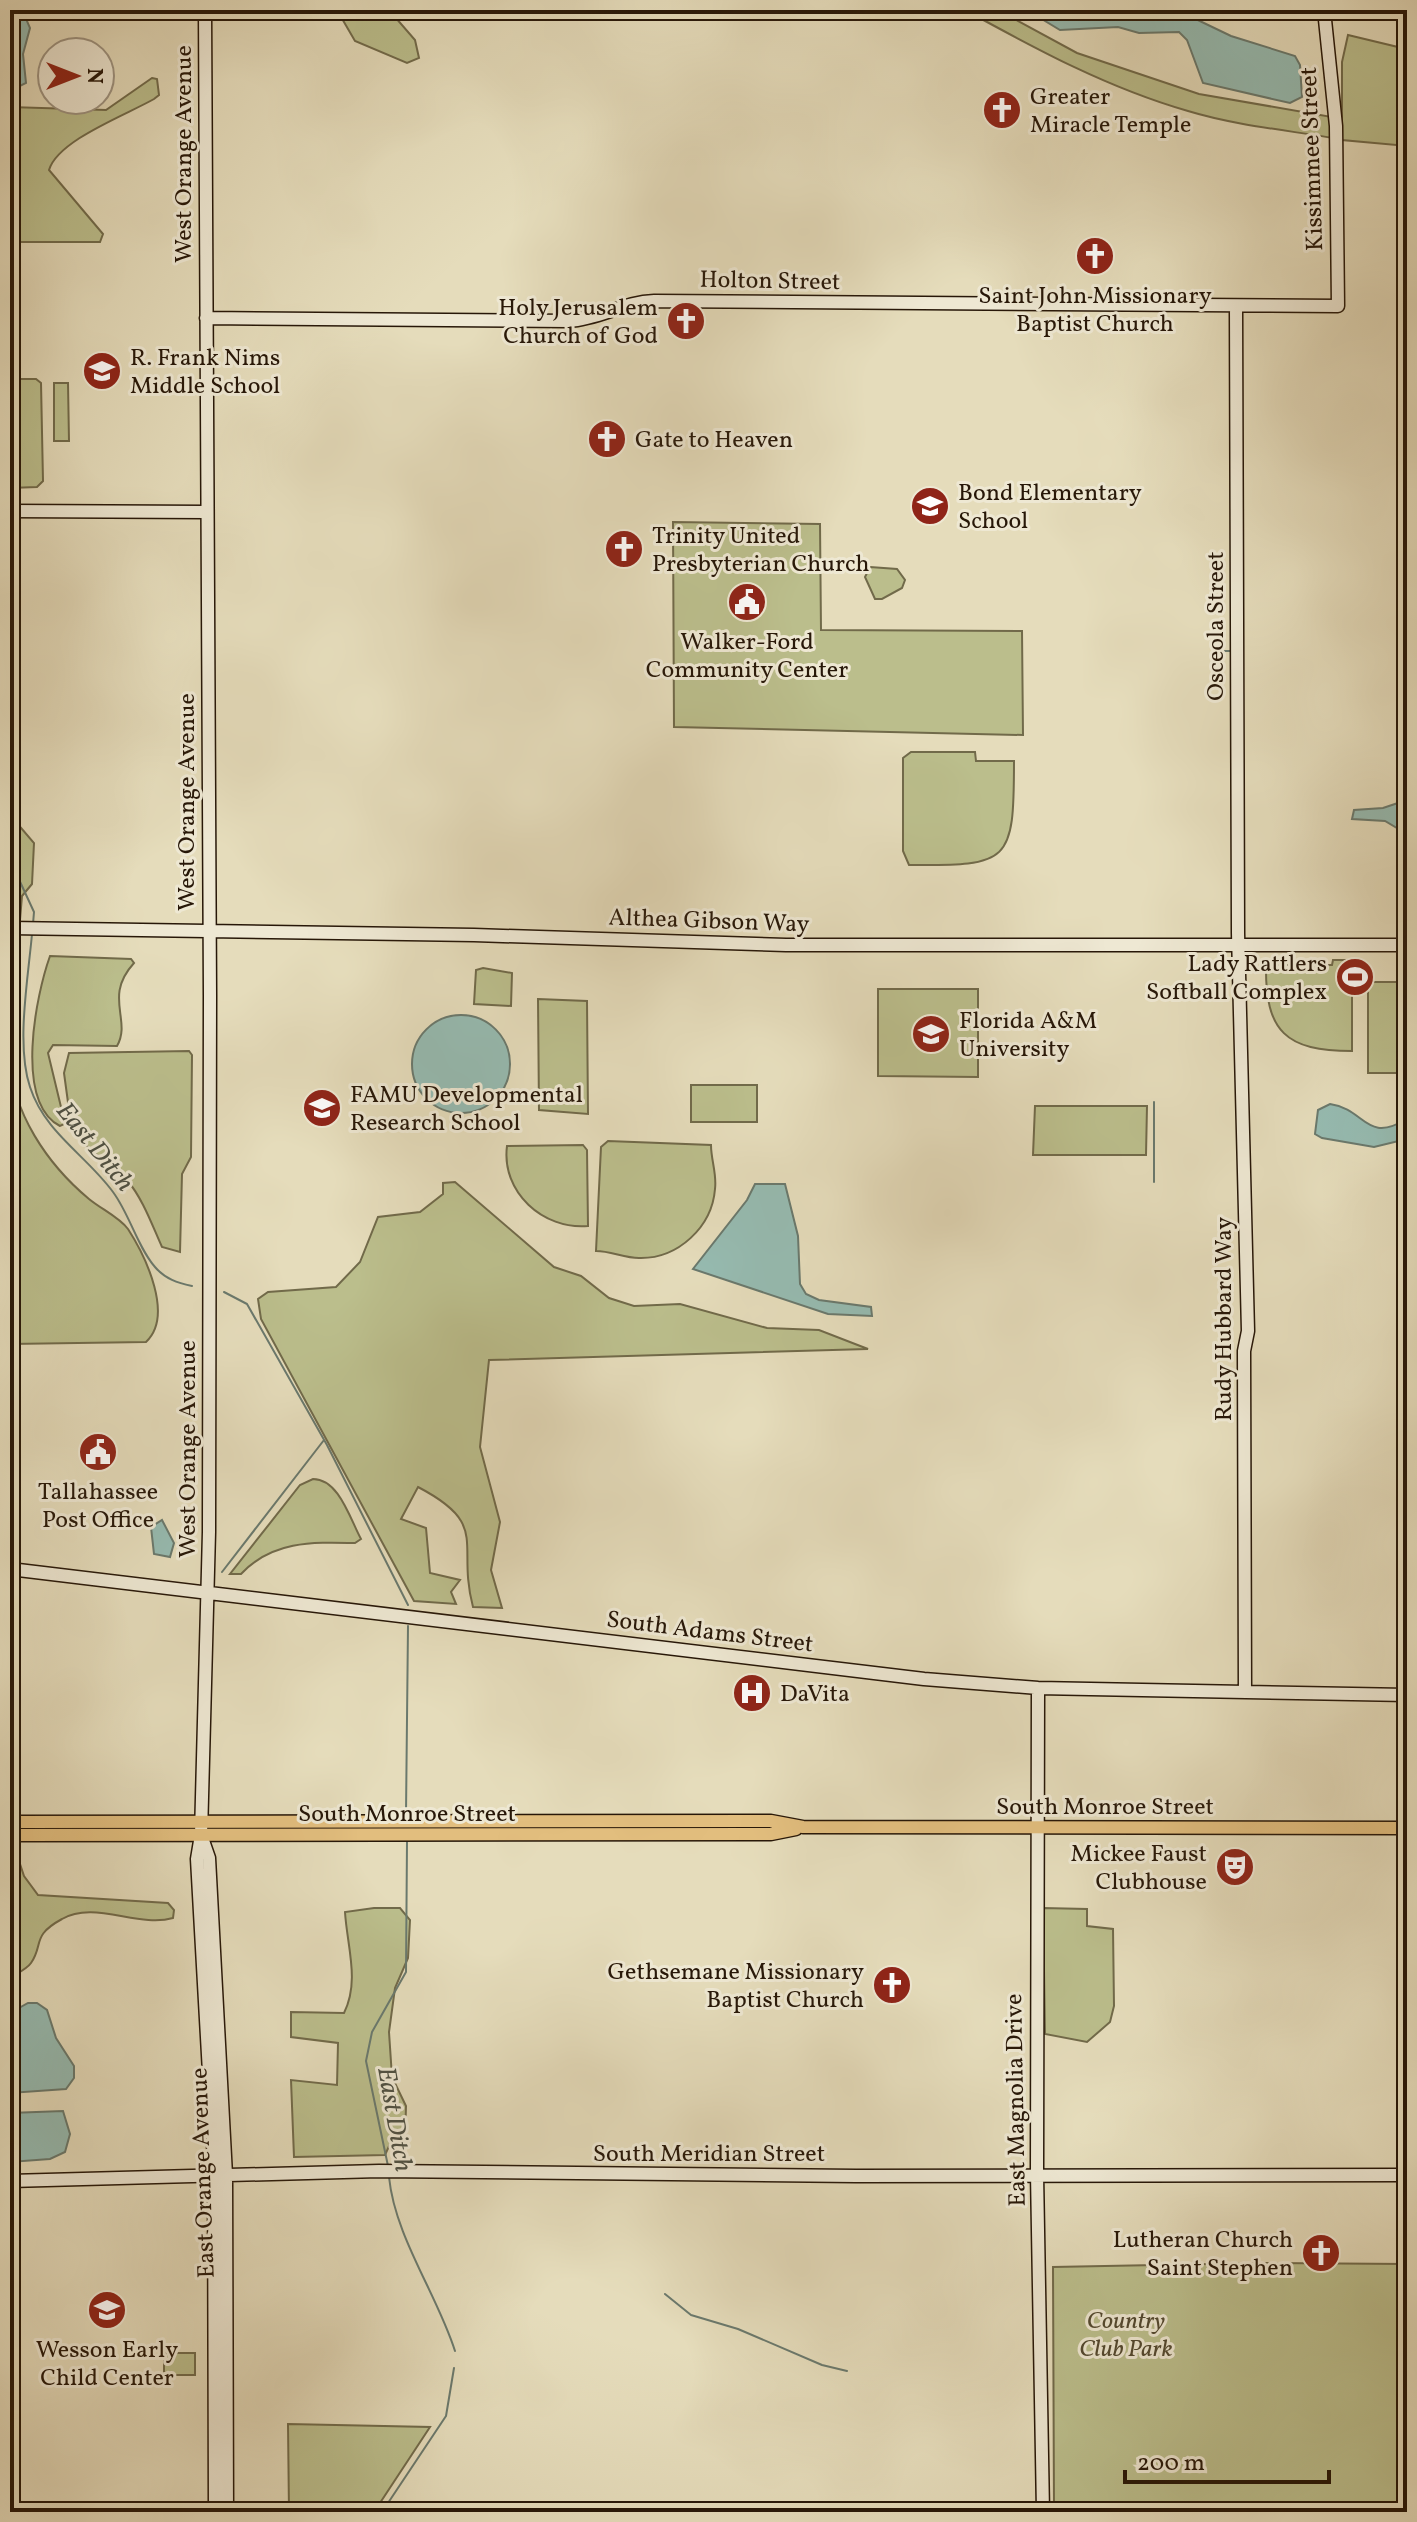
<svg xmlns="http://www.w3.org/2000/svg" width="1417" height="2522" font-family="Vollkorn,serif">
<rect width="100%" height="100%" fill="#e5dcbb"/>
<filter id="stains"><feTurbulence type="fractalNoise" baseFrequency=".0025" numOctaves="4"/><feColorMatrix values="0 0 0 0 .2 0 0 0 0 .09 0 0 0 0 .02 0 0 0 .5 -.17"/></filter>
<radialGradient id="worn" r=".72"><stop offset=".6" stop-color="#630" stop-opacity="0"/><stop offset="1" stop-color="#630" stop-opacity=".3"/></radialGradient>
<!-- green -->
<path fill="#bbbe8c" stroke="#716a4a" stroke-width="2" d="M 337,10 L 389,10 L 415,40 L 419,58 L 407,63 L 355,41 Z
M 965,10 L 998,10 L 1077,53 L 1199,94 L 1332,117 L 1333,138 C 1285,130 1234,125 1188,111 C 1108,88 1038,50 965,10 Z
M 1407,20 L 1407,146 L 1342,140 L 1342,62 L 1348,35 L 1398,47 Z
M 152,78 L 157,79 L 159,95 L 154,99 C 126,115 58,140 49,170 L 103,234 L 100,242 L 10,242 L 10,107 L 106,110 Z
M 10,379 L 36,379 L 41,383 L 43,481 L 37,487 L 10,488 Z
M 54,383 L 68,383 L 69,441 L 54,441 Z
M 673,522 L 820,524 L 821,630 L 1022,631 L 1023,735 L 674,727 Z
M 870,567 L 897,569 L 905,580 L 902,588 L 882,599 L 875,599 L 865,577 Z
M 911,752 L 975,752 L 976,761 L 1014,761 C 1014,863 1010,866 909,865 L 903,851 L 903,758 Z
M 10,815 L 34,843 L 32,884 L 22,896 L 20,920 L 10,919 Z
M 50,956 L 131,959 L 134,963 C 103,997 132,1020 117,1046 L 53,1045 L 48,1053 L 61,1107 L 70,1117 L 64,1073 L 69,1053 L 189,1051 L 192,1055 L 191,1157 L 182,1174 L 180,1252 L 162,1247 C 152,1225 143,1199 127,1180 C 111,1160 77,1149 71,1121 L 60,1126 C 14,1102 36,995 50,956 Z
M 1333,960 L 1350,960 L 1357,967 L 1357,984 L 1352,984 L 1352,1051 C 1286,1051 1265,1032 1266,965 L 1332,965 Z
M 483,968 L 512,973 L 511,1006 L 474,1004 L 476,970 Z
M 1368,982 L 1403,982 L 1403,1073 L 1368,1073 Z
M 878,989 L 978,989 L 978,1077 L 878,1076 Z
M 538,999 L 587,1001 L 588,1114 L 539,1110 Z
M 10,1058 C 12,1112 47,1164 89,1199 C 101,1209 119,1217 128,1229 C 146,1257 174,1316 146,1342 L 10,1344 Z
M 691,1085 L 757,1085 L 757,1122 L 691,1122 Z
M 1035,1106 L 1147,1106 L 1146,1155 L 1033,1155 Z
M 608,1141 L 711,1145 C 711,1160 717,1174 715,1189 C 712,1227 678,1259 639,1258 C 624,1258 611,1251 596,1251 L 601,1147 Z
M 583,1145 L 587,1150 L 588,1226 C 543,1230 501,1192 507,1146 Z
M 455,1182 L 554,1267 L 581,1276 L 609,1298 L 634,1306 L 680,1304 L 767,1328 L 819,1330 L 868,1349 L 489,1360 L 480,1447 L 500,1522 L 491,1570 L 502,1608 L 473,1607 C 456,1543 491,1525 418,1487 L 401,1519 L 426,1528 L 430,1573 L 460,1580 L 451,1592 L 456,1604 L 414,1601 L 261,1319 L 258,1299 L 268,1292 L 336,1287 L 360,1262 L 378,1217 L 420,1212 L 443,1194 L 443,1183 Z
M 313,1479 C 339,1479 350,1519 361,1539 L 355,1543 C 311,1542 272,1541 241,1574 L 230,1574 L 300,1485 Z
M 10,1850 L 16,1852 L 24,1876 L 38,1895 L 168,1903 L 174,1910 L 173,1918 C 138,1928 94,1900 62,1919 C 31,1936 44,1944 31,1963 C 27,1969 16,1974 10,1978 Z
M 374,1908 L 400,1908 L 410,1920 L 408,1958 L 395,1988 L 389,2032 L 392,2077 L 406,2106 L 405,2141 L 390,2144 L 385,2155 L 294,2157 L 291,2080 L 337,2085 L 338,2043 L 291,2037 L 291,2012 L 344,2013 C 360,1981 347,1946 345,1912 Z
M 1043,1908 L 1087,1909 L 1087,1926 L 1113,1929 L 1114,2006 L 1110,2022 L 1087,2042 L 1045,2034 Z
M 1262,2263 L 1407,2264 L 1407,2512 L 1054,2512 L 1053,2267 Z
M 164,2353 L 195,2353 L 195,2375 L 164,2375 Z
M 288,2424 L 430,2427 L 374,2512 L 289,2512 Z"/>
<!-- water -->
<path fill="#96bbb1" stroke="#6a796d" stroke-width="2" d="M 10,10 L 24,14 L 30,28 L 23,54 L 26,83 L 10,91 Z
M 1027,10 L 1177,10 L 1231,36 L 1295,56 L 1300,65 L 1302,97 L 1290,103 L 1203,83 L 1187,40 L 1179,32 L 1139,33 L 1118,27 L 1060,30 Z
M 1407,800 L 1407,834 L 1385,821 L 1352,819 L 1354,810 L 1383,808 Z
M412 1064a49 49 0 1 1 98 0a49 49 0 1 1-98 0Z
M 1330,1104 C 1366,1109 1365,1144 1407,1119 L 1407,1139 L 1374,1147 L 1322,1138 L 1315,1134 L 1318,1110 Z
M 755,1184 L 785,1184 L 798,1236 L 800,1284 L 806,1294 L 819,1300 L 871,1307 L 872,1316 L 828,1314 L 693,1269 L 747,1200 Z
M 162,1520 L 174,1543 L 170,1557 L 154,1554 L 151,1527 Z
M 28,2003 L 37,2003 L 47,2010 L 56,2038 L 74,2066 L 74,2078 L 66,2089 L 10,2093 L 10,2013 Z
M 63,2111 L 70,2134 L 65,2152 L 50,2159 L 10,2162 L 10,2113 Z"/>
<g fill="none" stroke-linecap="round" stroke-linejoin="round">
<!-- stream -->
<path stroke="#6a796d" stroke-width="2" d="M 1218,651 L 1230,651
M 10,860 L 34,912 L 33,924
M 32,934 C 28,979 16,1045 30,1087 C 45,1133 86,1155 113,1192 C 130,1215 137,1246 155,1267 C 165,1279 178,1283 192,1286
M 1154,1102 L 1154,1182
M 224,1292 L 247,1304 L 327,1445 L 408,1605
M 222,1572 L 324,1440
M 406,1813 L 408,1626
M 388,2166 L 366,2061 L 372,2032 L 406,1972 L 407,1842
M 389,2177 C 395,2237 437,2294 455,2351
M 665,2294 L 691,2315 L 738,2329 L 822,2365 L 847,2371
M 382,2512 L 446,2416 L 454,2368"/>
<defs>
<path id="secondary" d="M 205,10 L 210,995 L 209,1532 L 201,1835 L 197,1859 L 214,2162 L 215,2512
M 1236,306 L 1238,933 L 1248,1331 L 1244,1351 L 1245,1692
M 206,318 L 569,321 C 600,319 624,302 654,301 L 1338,306 L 1336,126 L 1324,10
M 10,511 L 207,512
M 10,928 L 474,935 L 786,945 L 1407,945
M 10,1569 L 924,1679 L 1038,1688 L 1407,1695
M 1038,1688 L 1037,2174 L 1043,2512
M 201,1835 L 209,1858 L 226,2175 L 227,2512
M 10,2181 L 379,2171 L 856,2176 L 1407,2175"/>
<path id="primary" d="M 10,1822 L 771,1821 L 803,1827 L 1407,1828
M 10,1835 L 771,1834 L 796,1829"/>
</defs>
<!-- secondary casing -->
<use href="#secondary" stroke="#271708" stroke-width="15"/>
<!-- primary casing -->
<use href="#primary" stroke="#271708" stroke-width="15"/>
<!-- secondary -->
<use href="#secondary" stroke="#eee8d3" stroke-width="12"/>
<!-- primary -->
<use href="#primary" stroke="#e2be7e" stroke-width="12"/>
</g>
<!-- icons -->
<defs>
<symbol id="church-disc" viewBox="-11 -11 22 22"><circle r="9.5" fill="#8f2418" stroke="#eee8d3"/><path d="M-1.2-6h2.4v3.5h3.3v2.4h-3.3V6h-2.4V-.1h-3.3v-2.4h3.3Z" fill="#fff"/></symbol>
<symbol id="school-disc" viewBox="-11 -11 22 22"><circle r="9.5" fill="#8f2418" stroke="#eee8d3"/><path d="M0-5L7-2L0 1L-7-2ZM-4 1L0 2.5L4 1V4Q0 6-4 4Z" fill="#fff"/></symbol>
<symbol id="civic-disc" viewBox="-11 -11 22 22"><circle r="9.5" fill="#8f2418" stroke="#eee8d3"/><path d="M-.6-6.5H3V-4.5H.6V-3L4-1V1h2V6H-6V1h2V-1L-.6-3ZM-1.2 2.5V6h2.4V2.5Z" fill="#fff"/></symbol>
<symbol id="stadium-disc" viewBox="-11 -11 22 22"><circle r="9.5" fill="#8f2418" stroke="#eee8d3"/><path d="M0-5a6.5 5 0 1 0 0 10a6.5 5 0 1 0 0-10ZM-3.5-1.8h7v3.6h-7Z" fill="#fff"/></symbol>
<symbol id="university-disc" viewBox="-11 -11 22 22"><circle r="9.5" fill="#8f2418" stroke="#eee8d3"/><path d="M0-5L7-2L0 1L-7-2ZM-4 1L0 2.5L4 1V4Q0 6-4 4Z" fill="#fff"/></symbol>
<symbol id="hospital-disc" viewBox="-11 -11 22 22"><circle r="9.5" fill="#8f2418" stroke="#eee8d3"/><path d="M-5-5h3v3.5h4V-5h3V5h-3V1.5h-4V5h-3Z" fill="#fff"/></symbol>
<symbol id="theatre-disc" viewBox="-11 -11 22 22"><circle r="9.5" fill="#8f2418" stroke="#eee8d3"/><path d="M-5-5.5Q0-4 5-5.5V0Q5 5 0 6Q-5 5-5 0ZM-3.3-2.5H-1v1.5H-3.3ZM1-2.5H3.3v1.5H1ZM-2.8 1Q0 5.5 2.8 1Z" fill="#fff"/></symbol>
</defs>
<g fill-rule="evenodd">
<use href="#church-disc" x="980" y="88" width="44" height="44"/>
<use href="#church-disc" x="1073" y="234" width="44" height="44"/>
<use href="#church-disc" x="664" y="299" width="44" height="44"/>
<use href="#school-disc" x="80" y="349" width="44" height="44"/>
<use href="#church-disc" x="585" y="417" width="44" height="44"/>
<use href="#school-disc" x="908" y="484" width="44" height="44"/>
<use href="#church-disc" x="602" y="527" width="44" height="44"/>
<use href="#civic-disc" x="725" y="580" width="44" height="44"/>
<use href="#stadium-disc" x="1333" y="955" width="44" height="44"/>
<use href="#university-disc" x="909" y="1012" width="44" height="44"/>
<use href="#school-disc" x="300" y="1086" width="44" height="44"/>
<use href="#civic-disc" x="76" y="1430" width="44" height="44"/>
<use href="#hospital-disc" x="730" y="1671" width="44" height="44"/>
<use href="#theatre-disc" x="1213" y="1845" width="44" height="44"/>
<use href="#church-disc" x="870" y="1963" width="44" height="44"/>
<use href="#church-disc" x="1299" y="2231" width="44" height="44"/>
<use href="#school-disc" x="85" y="2288" width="44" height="44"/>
</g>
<g text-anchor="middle" stroke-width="6" stroke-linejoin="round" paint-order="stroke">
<!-- poi labels -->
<g font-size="24" fill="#271708" stroke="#eee8d3" text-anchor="start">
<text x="1030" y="104">Greater<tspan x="1030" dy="28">Miracle Temple</tspan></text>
<text x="1095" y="303" text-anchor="middle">Saint John Missionary<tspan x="1095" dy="28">Baptist Church</tspan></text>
<text x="658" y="315" text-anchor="end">Holy Jerusalem<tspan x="658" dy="28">Church of God</tspan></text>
<text x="130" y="365">R. Frank Nims<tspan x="130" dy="28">Middle School</tspan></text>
<text x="635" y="447">Gate to Heaven</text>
<text x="958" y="500">Bond Elementary<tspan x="958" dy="28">School</tspan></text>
<text x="652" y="543">Trinity United<tspan x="652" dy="28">Presbyterian Church</tspan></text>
<text x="747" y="649" text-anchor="middle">Walker-Ford<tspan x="747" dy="28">Community Center</tspan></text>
<text x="1327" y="971" text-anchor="end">Lady Rattlers<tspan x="1327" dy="28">Softball Complex</tspan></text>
<text x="959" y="1028">Florida A&amp;M<tspan x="959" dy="28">University</tspan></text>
<text x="350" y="1102">FAMU Developmental<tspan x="350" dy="28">Research School</tspan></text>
<text x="98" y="1499" text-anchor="middle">Tallahassee<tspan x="98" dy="28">Post Office</tspan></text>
<text x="780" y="1701">DaVita</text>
<text x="1207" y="1861" text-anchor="end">Mickee Faust<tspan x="1207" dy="28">Clubhouse</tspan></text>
<text x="864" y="1979" text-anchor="end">Gethsemane Missionary<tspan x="864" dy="28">Baptist Church</tspan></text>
<text x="1293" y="2247" text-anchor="end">Lutheran Church<tspan x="1293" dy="28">Saint Stephen</tspan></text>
<text x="107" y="2357" text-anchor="middle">Wesson Early<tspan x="107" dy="28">Child Center</tspan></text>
</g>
<!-- street labels -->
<g font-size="24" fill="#271708" stroke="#eee8d3">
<text transform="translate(183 154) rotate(-90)" y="8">West Orange Avenue</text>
<text transform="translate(1311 159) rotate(-92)" y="8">Kissimmee Street</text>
<text transform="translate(770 280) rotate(1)" y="8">Holton Street</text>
<text transform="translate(1215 626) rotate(-90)" y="8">Osceola Street</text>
<text transform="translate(186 802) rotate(-90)" y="8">West Orange Avenue</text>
<text transform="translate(709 920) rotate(2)" y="8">Althea Gibson Way</text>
<text transform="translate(1223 1319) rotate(-90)" y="8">Rudy Hubbard Way</text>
<text transform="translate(187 1449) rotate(-90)" y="8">West Orange Avenue</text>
<text transform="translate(710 1631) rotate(7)" y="8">South Adams Street</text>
<text x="1105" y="1814">South Monroe Street</text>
<text x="407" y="1821">South Monroe Street</text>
<text transform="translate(1015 2100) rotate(-91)" y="8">East Magnolia Drive</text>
<text x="709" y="2161">South Meridian Street</text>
<text transform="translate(202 2173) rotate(-92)" y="8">East Orange Avenue</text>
</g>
<!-- park labels -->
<g font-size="24" font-style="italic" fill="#534930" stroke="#eee8d3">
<text x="1126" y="2328">Country<tspan x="1126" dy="28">Club Park</tspan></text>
</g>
<!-- water labels -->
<g font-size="26" font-style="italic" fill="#4e5043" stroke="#eee8d3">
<text transform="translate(96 1146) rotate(51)" y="9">East Ditch</text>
<text transform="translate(396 2119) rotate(80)" y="9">East Ditch</text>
</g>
</g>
<!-- margin -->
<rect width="1417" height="2522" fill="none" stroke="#e5dcbb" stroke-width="40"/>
<rect x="12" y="12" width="1393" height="2498" fill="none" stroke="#271708" stroke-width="4"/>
<rect x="20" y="20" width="1377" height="2482" fill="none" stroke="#271708" stroke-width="2"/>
<!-- north arrow -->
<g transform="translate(76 76) rotate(90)"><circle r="38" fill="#eee8d3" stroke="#9e9482" stroke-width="2"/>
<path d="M0-6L14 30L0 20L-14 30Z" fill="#8f2418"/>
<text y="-12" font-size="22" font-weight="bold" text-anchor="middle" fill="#271708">N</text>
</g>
<!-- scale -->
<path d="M1125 2470v12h204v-12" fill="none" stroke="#271708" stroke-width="4"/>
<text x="1137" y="2470" font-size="24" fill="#271708" stroke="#eee8d3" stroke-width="6" paint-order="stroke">200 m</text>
<rect width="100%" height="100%" filter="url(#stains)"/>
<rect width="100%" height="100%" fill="url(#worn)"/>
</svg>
